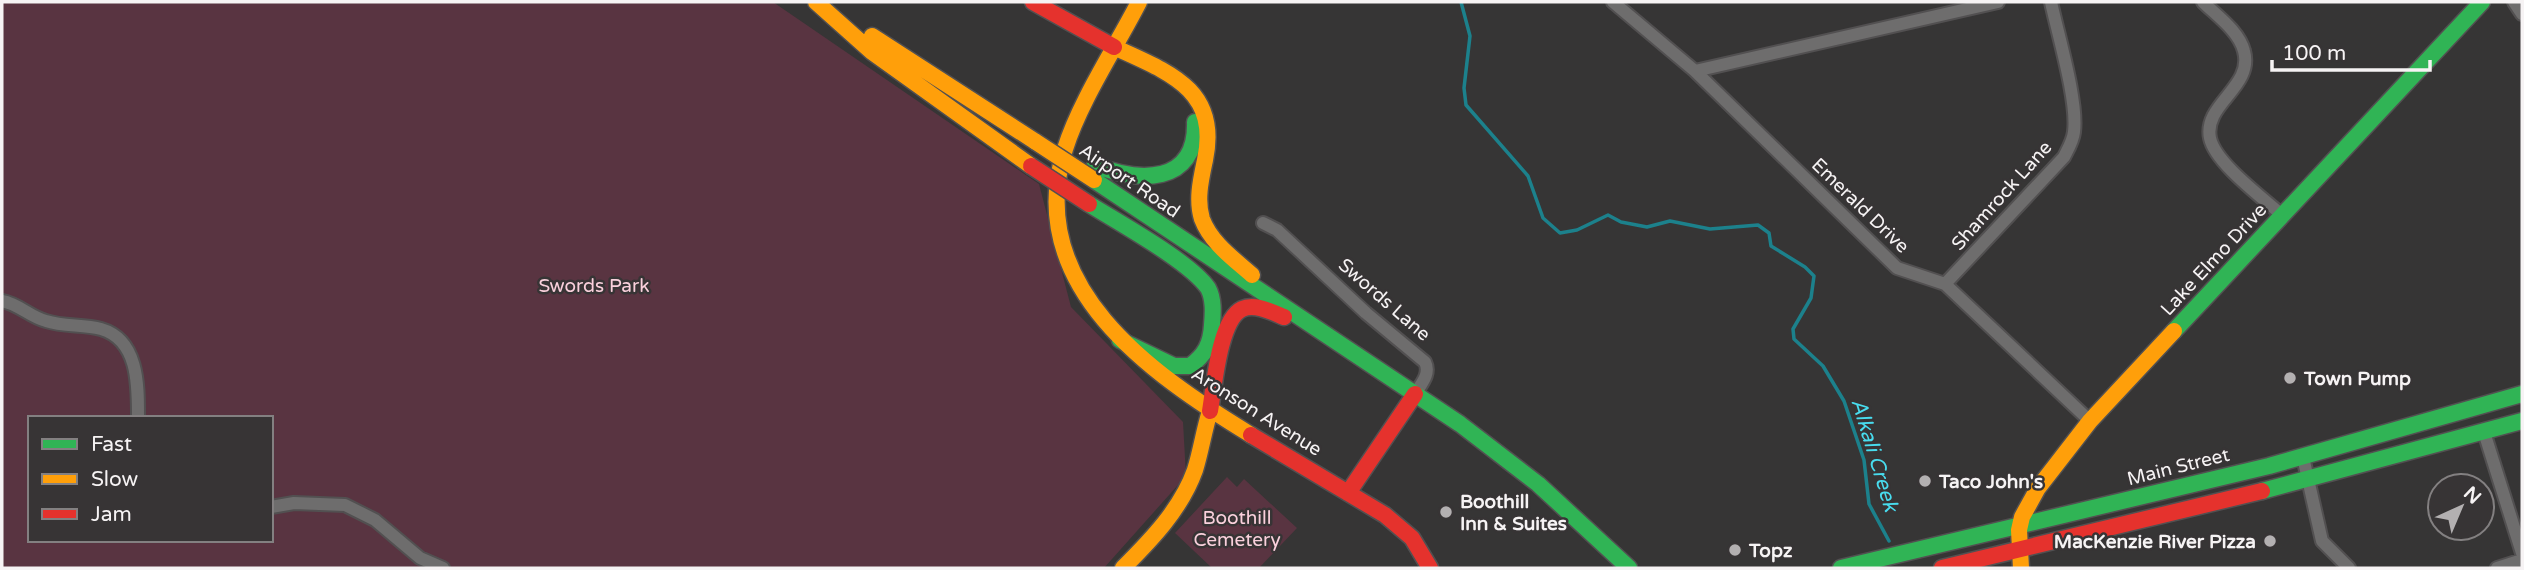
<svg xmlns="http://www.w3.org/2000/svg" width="2524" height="570" font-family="'Varela Round',sans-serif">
<rect width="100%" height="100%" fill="#363535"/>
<!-- green -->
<path fill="#593441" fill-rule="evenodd" d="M 2,2 L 773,2 L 1039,184 L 1071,307 L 1183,422 L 1186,476 L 1104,568 L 2,568 ZM 30,418 L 271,418 L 271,540 L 30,540 Z
M 1227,477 L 1237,487 L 1244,479 L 1297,528 L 1259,568 L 1212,568 L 1175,533 Z"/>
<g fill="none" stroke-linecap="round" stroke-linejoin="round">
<!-- stream -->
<path stroke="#1c818c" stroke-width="3.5" d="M 1461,2 L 1470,36 L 1464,88 L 1466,105 L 1528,176 L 1543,218 L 1560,233 L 1577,230 L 1608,215 L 1621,222 L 1647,227 L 1670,221 L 1710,229 L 1758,225 L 1769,233 L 1771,246 L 1805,267 L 1814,276 L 1811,298 L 1793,329 L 1794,339 L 1823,366 L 1844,401 L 1864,460 L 1869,504 L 1889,541"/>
<defs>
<path id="street" d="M 1613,2 L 1695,71 L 1897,268 L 1945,284 L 2090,421
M 2203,2 C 2216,15 2239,31 2244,51 C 2254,87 2203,104 2210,138 C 2215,163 2263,198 2283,216
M 2514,2 L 2522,14
M 1695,71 L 1998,2
M 1263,223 L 1277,230 L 1366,313 L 1425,362 C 1431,374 1421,384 1415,394
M 1945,284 L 2064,157 C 2068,149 2073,141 2074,132 C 2078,101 2058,35 2051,2
M 2,301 C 19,304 30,317 46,321 C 64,327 83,324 101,329 C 139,340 138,386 138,418
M 2484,432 L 2522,553
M 2303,457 L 2322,541 L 2349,568
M 271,507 L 294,503 L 345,505 L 375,520 L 420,558 L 443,568
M 2497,568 L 2522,560"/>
<path id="fast" d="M 1095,165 C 1138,182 1197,186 1195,122
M 1094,180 L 1460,424 L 1538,484 L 1629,568
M 1089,204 C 1119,223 1189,261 1208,288 C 1214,299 1213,313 1212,325 C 1211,344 1205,355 1190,366 L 1174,366 L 1120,340
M 2174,331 L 2482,2
M 2262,491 L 2522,421
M 1841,568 L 2269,466 L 2522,394"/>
<path id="slow" d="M 816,2 L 872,52 L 1031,166
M 1139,2 C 1116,47 1080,101 1065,149 C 1022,285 1151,374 1251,435
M 872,36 L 1036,142
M 1114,47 C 1168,72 1220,89 1205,160 C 1201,179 1196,200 1202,219 C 1211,243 1234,259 1252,275
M 1123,568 C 1152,539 1181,509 1195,470 C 1201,451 1204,430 1210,411
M 2021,568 L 2019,530 L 2022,517 L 2038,488 L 2090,421 L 2174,331"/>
<path id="jam" d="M 1033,2 L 1114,47
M 1210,411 C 1214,388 1219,320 1242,309 C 1255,303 1272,312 1284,317
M 1251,435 L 1385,515 L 1412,538 L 1430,568
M 1348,493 L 1415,394
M 1942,568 L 2262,491"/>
</defs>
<!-- street casing -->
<use href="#street" stroke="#525051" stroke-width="16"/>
<!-- fast casing -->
<use href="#fast" stroke="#525051" stroke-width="19"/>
<!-- slow casing -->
<use href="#slow" stroke="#525051" stroke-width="19"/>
<!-- jam casing -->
<use href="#jam" stroke="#525051" stroke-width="19"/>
<!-- street -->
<use href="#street" stroke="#6e6d6d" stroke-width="12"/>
<!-- fast -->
<use href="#fast" stroke="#30b455" stroke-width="16"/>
<!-- slow -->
<use href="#slow" stroke="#ff9f0a" stroke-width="16"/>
<!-- jam -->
<use href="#jam" stroke="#e5322d" stroke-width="16"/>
<defs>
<path id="slow-bridge" d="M 1036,142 L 1094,180"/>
<path id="jam-bridge" d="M 1031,166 L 1089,204"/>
</defs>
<!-- slow-bridge casing -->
<use href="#slow-bridge" stroke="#525051" stroke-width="19" stroke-linecap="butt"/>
<!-- jam-bridge casing -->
<use href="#jam-bridge" stroke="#525051" stroke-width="19" stroke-linecap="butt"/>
<!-- slow-bridge -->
<use href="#slow-bridge" stroke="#ff9f0a" stroke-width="16"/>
<!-- jam-bridge -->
<use href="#jam-bridge" stroke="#e5322d" stroke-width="16"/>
</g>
<!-- markers -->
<g fill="#b3b0b1" stroke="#373435" stroke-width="2.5">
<circle cx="2290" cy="378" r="7"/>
<circle cx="1925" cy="481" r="7"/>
<circle cx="1446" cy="512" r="7"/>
<circle cx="2270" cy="541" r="7"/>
<circle cx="1735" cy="550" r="7"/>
</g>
<g text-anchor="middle" stroke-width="5" stroke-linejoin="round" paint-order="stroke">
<!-- street labels -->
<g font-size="19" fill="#f6f3f4" stroke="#373435">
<text transform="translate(1130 180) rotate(34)" y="7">Airport Road</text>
<text transform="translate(2001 195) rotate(-48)" y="7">Shamrock Lane</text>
<text transform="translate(1861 205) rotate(44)" y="7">Emerald Drive</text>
<text transform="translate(2213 259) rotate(-47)" y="7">Lake Elmo Drive</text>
<text transform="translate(1385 299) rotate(41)" y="7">Swords Lane</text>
<text transform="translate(1257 411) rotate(32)" y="7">Aronson Avenue</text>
<text transform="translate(2178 466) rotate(-14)" y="7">Main Street</text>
</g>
<!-- park labels -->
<g font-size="19" fill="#fad0dc" stroke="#373435">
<text x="594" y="292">Swords Park</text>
<text x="1237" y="524">Boothill<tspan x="1237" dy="22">Cemetery</tspan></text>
</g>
<!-- poi labels -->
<g font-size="19" font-weight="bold" fill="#f6f3f4" stroke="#373435" text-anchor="start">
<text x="2304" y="385">Town Pump</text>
<text x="1939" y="488">Taco John's</text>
<text x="1460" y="508">Boothill<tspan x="1460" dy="22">Inn &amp; Suites</tspan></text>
<text x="2256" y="548" text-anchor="end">MacKenzie River Pizza</text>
<text x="1749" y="557">Topz</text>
</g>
<!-- water labels -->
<g font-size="21" font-style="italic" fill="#48dcee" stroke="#373435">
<text transform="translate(1875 455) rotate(73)" y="7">Alkali Creek</text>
</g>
</g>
<!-- border -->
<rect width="2524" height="570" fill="none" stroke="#f6f3f4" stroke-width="7"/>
<!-- legend -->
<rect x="28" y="416" width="245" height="126" fill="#373435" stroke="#838081" stroke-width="2"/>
<rect x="42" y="439" width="35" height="10" fill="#30b455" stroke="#838081" stroke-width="2"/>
<text x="91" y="451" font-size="21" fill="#f6f3f4">Fast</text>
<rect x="42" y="474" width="35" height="10" fill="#ff9f0a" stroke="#838081" stroke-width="2"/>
<text x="91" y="486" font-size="21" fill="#f6f3f4">Slow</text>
<rect x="42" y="509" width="35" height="10" fill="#e5322d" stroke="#838081" stroke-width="2"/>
<text x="91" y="521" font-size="21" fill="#f6f3f4">Jam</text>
<!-- north arrow -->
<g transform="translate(2461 507) rotate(44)"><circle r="33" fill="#373435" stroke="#838081" stroke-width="2"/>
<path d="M0-5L12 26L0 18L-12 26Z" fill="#b3b0b1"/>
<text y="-10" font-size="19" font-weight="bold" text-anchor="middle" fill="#f6f3f4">N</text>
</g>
<!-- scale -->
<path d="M2272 60v10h158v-10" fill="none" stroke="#f6f3f4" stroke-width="3.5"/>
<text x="2282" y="60" font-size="21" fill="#f6f3f4" stroke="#373435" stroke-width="5" paint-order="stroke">100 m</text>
</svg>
